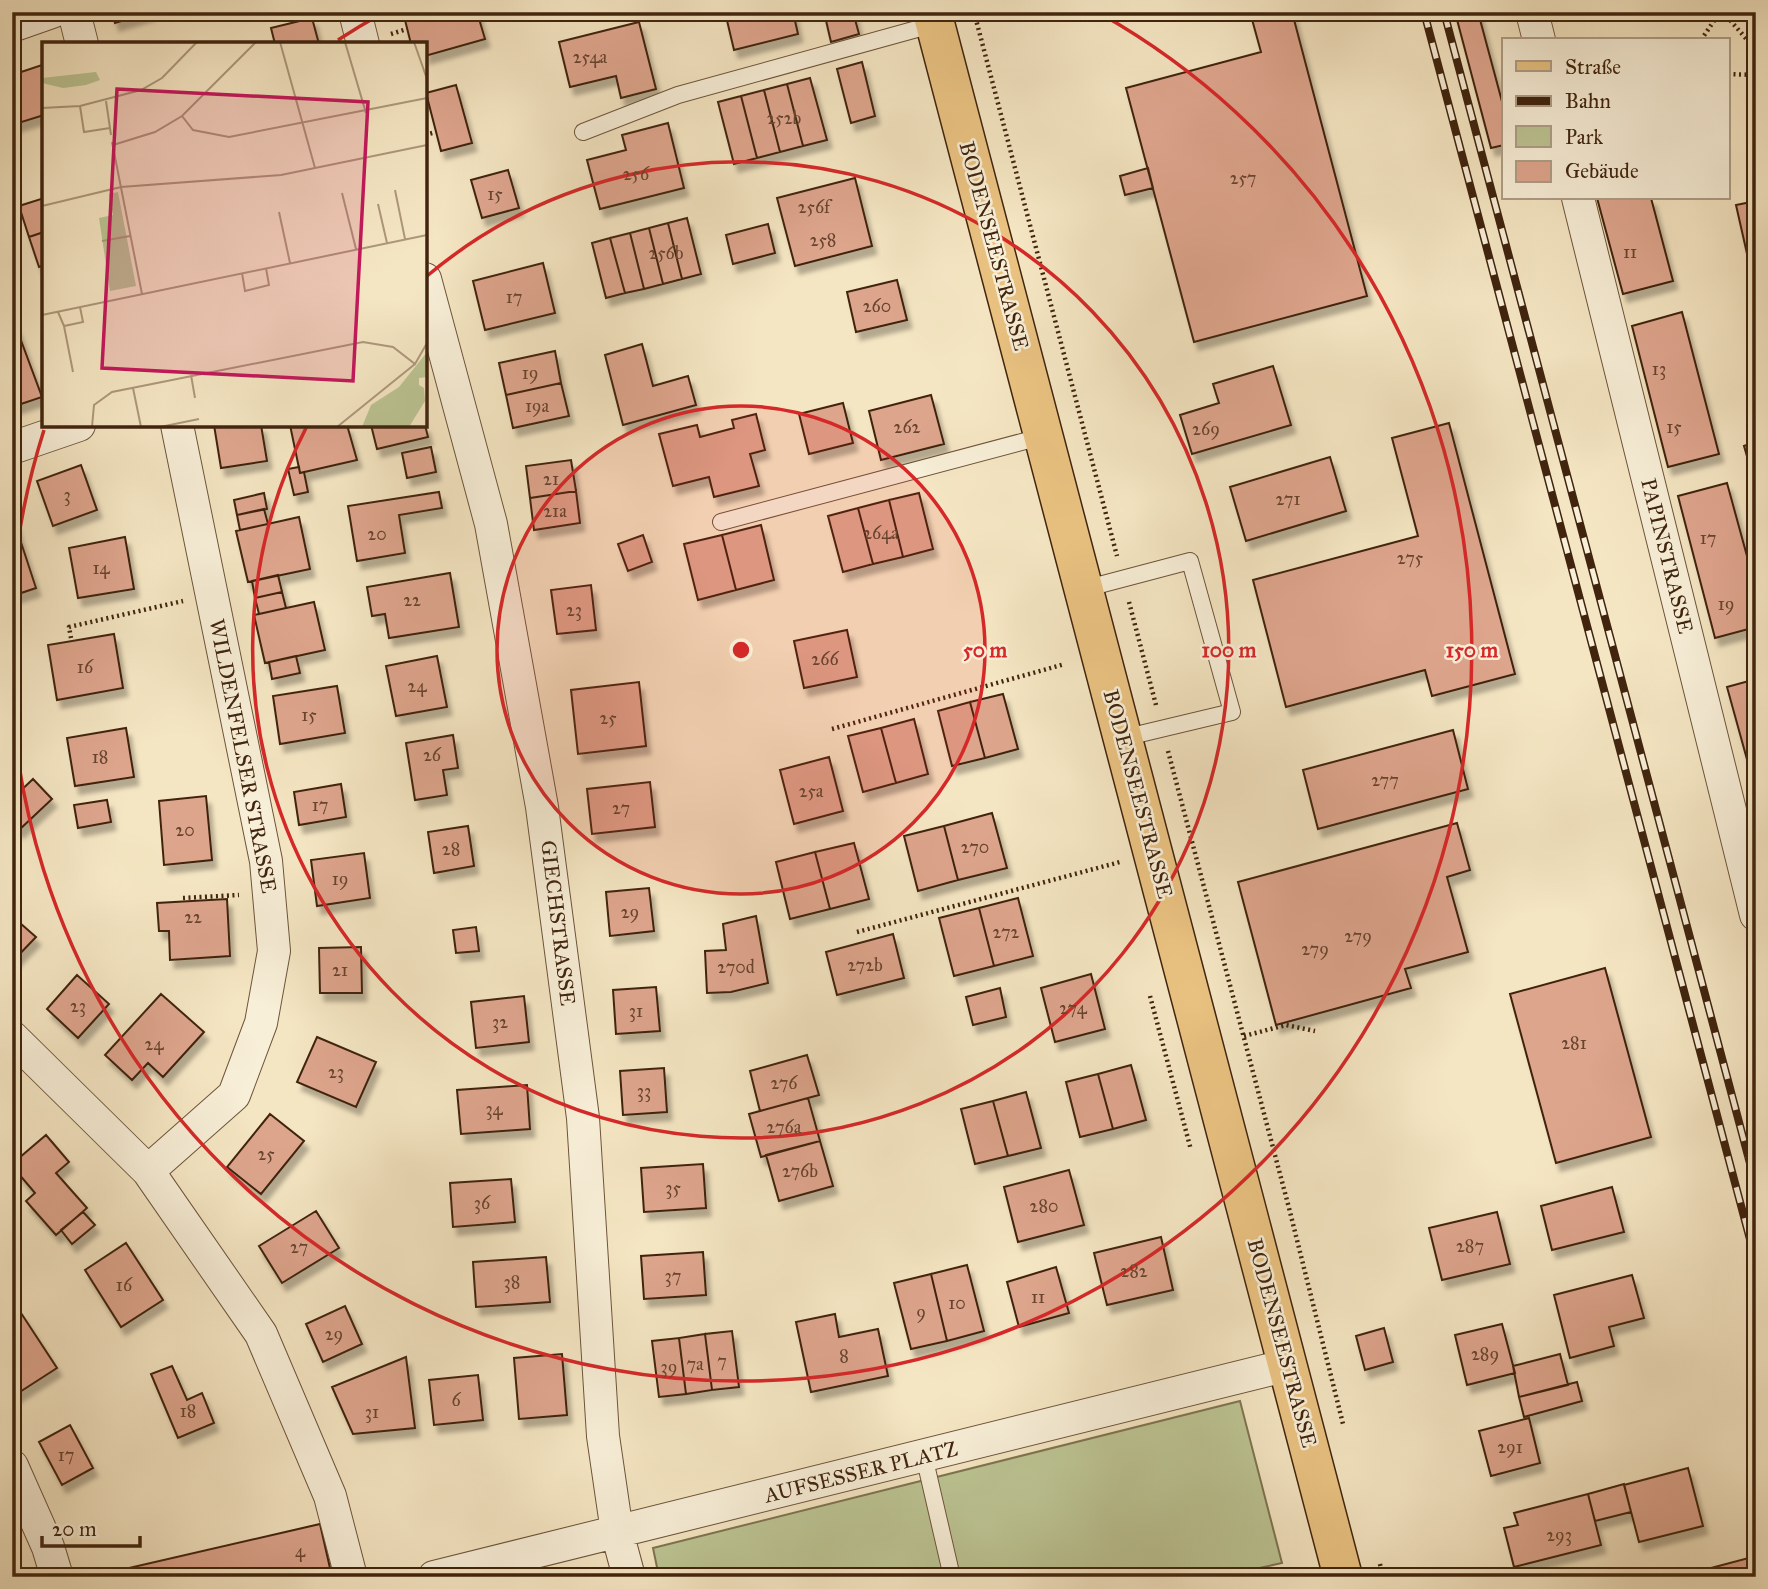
<svg xmlns="http://www.w3.org/2000/svg" width="1768" height="1589" font-family="'IM FELL Great Primer',serif">
<defs>
<filter id="shadow"><feDropShadow dx="4.5" dy="8" stdDeviation="2" flood-color="#0004"/></filter>
</defs>
<rect width="100%" height="100%" fill="#f5e6c3"/>
<filter id="stains"><feTurbulence type="fractalNoise" baseFrequency=".00286" numOctaves="4"/><feColorMatrix values="0 0 0 0 .2 0 0 0 0 .09 0 0 0 0 .02 0 0 0 .5 -.17"/></filter>
<radialGradient id="worn" r=".72"><stop offset=".6" stop-color="#630" stop-opacity="0"/><stop offset="1" stop-color="#630" stop-opacity=".3"/></radialGradient>
<!-- green -->
<path fill="#bcc493" stroke="#7e7450" stroke-width="2" d="M 1240,1401 L 1282,1563 L 1218,1577 L 802,1577 L 800,1573 L 786,1577 L 659,1577 L 653,1548 Z"/>
<!-- building -->
<path fill="#dea58d" stroke="#40240e" stroke-width="2" filter="url(#shadow)" d="M 112,12 L 151,12 L 115,23 Z
M 417,12 L 477,12 L 485,39 L 425,56 L 425,44 L 411,44 L 404,16 Z
M 725,12 L 793,12 L 798,34 L 734,50 Z
M 824,12 L 853,12 L 859,34 L 831,42 Z
M 1250,12 L 1292,12 L 1367,296 L 1194,342 L 1126,88 L 1261,52 Z
M 1455,12 L 1478,12 L 1504,109 L 1504,145 L 1491,148 Z
M 312,18 L 319,44 L 275,44 L 271,28 Z
M 639,22 L 656,89 L 621,98 L 616,76 L 570,87 L 559,42 Z
M 862,62 L 875,116 L 851,123 L 837,69 Z
M 42,65 L 44,72 L 44,115 L 12,125 L 12,75 Z
M 810,78 L 827,140 L 803,146 L 787,84 Z
M 787,84 L 803,146 L 780,152 L 764,90 Z
M 456,85 L 472,143 L 441,151 L 426,93 Z
M 764,90 L 780,152 L 757,158 L 741,96 Z
M 741,96 L 757,158 L 734,164 L 718,102 Z
M 668,123 L 684,188 L 600,209 L 587,160 L 626,150 L 622,135 Z
M 1148,168 L 1153,188 L 1125,195 L 1120,176 Z
M 508,170 L 519,208 L 482,218 L 471,180 Z
M 855,178 L 872,246 L 795,266 L 777,198 Z
M 44,198 L 44,232 L 29,237 L 19,206 Z
M 1597,198 L 1651,198 L 1673,281 L 1623,294 Z
M 1756,201 L 1756,266 L 1750,267 L 1736,205 Z
M 687,218 L 701,274 L 682,279 L 668,223 Z
M 668,223 L 682,279 L 663,284 L 649,228 Z
M 768,224 L 775,253 L 733,264 L 726,235 Z
M 649,228 L 663,284 L 644,289 L 630,233 Z
M 44,232 L 44,265 L 39,267 L 29,237 Z
M 630,233 L 644,289 L 625,293 L 610,238 Z
M 610,238 L 625,293 L 606,298 L 592,243 Z
M 543,263 L 555,313 L 485,330 L 473,281 Z
M 897,280 L 907,320 L 856,332 L 847,292 Z
M 1682,312 L 1719,454 L 1668,467 L 1632,326 Z
M 16,327 L 42,397 L 12,407 L 12,328 Z
M 642,344 L 653,386 L 688,376 L 696,405 L 623,425 L 605,355 Z
M 555,351 L 561,383 L 506,395 L 499,363 Z
M 1273,366 L 1291,425 L 1192,454 L 1180,415 L 1219,403 L 1213,384 Z
M 561,383 L 569,416 L 513,428 L 506,395 Z
M 931,395 L 944,444 L 881,460 L 869,411 Z
M 843,403 L 853,443 L 809,454 L 799,414 Z
M 756,414 L 765,450 L 750,454 L 759,486 L 714,497 L 709,477 L 673,486 L 659,434 L 697,425 L 700,437 L 734,428 L 732,420 Z
M 1449,423 L 1515,674 L 1432,696 L 1425,670 L 1286,707 L 1253,580 L 1418,536 L 1392,438 Z
M 214,425 L 261,425 L 267,461 L 221,468 Z
M 290,425 L 347,425 L 357,460 L 300,473 Z
M 371,425 L 425,425 L 428,437 L 377,449 Z
M 1756,442 L 1756,476 L 1753,477 L 1744,446 Z
M 431,447 L 436,472 L 407,478 L 402,453 Z
M 1330,457 L 1346,511 L 1246,541 L 1230,487 Z
M 571,460 L 576,491 L 530,498 L 526,466 Z
M 81,465 L 97,510 L 53,526 L 37,481 Z
M 299,467 L 300,473 L 304,472 L 308,492 L 294,495 L 288,469 Z
M 1727,483 L 1756,589 L 1756,627 L 1715,638 L 1678,496 Z
M 576,491 L 580,523 L 534,530 L 530,498 Z
M 439,492 L 442,508 L 399,515 L 405,553 L 357,561 L 348,506 Z
M 264,493 L 267,509 L 237,515 L 234,500 Z
M 919,493 L 933,549 L 903,557 L 889,500 Z
M 889,500 L 903,557 L 873,564 L 858,508 Z
M 858,508 L 873,564 L 843,572 L 828,516 Z
M 264,509 L 268,524 L 240,530 L 237,515 Z
M 12,515 L 36,588 L 12,596 Z
M 299,517 L 310,569 L 248,582 L 236,531 Z
M 761,525 L 774,580 L 736,590 L 722,535 Z
M 643,535 L 652,562 L 628,571 L 618,544 Z
M 722,535 L 736,590 L 698,600 L 684,544 Z
M 125,537 L 134,589 L 78,598 L 69,548 Z
M 450,573 L 459,627 L 389,638 L 385,614 L 372,616 L 367,587 Z
M 278,575 L 282,592 L 255,598 L 252,581 Z
M 591,585 L 596,630 L 557,634 L 551,590 Z
M 282,592 L 286,608 L 259,614 L 255,598 Z
M 314,602 L 325,650 L 265,663 L 254,615 Z
M 847,630 L 857,677 L 804,688 L 794,641 Z
M 114,634 L 123,688 L 57,700 L 48,645 Z
M 296,656 L 300,673 L 272,679 L 269,662 Z
M 437,656 L 447,707 L 396,716 L 386,666 Z
M 1756,679 L 1756,792 L 1727,687 Z
M 639,682 L 646,746 L 578,754 L 571,690 Z
M 337,686 L 345,733 L 280,744 L 273,696 Z
M 1003,694 L 1018,749 L 985,758 L 970,702 Z
M 970,702 L 985,758 L 952,766 L 938,711 Z
M 914,719 L 928,774 L 896,783 L 881,728 Z
M 126,728 L 134,777 L 75,786 L 67,738 Z
M 881,728 L 896,783 L 863,792 L 848,736 Z
M 1453,730 L 1468,789 L 1318,829 L 1303,770 Z
M 453,735 L 458,768 L 443,770 L 447,795 L 415,800 L 406,743 Z
M 829,757 L 843,811 L 794,824 L 780,770 Z
M 33,779 L 52,799 L 19,830 L 12,823 L 12,799 Z
M 650,782 L 655,827 L 592,834 L 587,789 Z
M 341,784 L 346,817 L 299,825 L 294,792 Z
M 206,796 L 212,860 L 164,865 L 159,801 Z
M 107,800 L 111,822 L 78,828 L 74,805 Z
M 992,813 L 1007,868 L 958,880 L 944,826 Z
M 1457,823 L 1470,870 L 1447,877 L 1468,952 L 1405,969 L 1411,988 L 1276,1025 L 1238,882 Z
M 468,826 L 474,866 L 434,873 L 428,832 Z
M 944,826 L 958,880 L 918,891 L 904,836 Z
M 854,843 L 869,899 L 830,909 L 815,852 Z
M 815,852 L 830,909 L 790,919 L 776,862 Z
M 364,853 L 370,898 L 317,906 L 311,860 Z
M 649,888 L 654,931 L 610,936 L 606,892 Z
M 1018,898 L 1033,956 L 994,966 L 979,908 Z
M 227,899 L 230,956 L 170,960 L 169,931 L 159,931 L 157,903 Z
M 979,908 L 994,966 L 954,976 L 939,918 Z
M 12,916 L 36,937 L 12,962 Z
M 756,916 L 768,983 L 731,992 L 707,993 L 705,951 L 726,950 L 723,924 Z
M 476,927 L 479,951 L 456,953 L 453,930 Z
M 893,934 L 904,978 L 837,995 L 826,952 Z
M 361,947 L 362,993 L 320,993 L 319,948 Z
M 1605,968 L 1651,1137 L 1556,1163 L 1510,994 Z
M 1091,974 L 1105,1029 L 1055,1042 L 1041,988 Z
M 77,975 L 109,1004 L 78,1038 L 47,1009 Z
M 656,987 L 660,1031 L 616,1034 L 613,990 Z
M 1000,988 L 1006,1017 L 973,1025 L 966,997 Z
M 161,994 L 204,1032 L 163,1077 L 148,1063 L 132,1080 L 105,1055 Z
M 524,996 L 529,1042 L 476,1048 L 471,1002 Z
M 317,1037 L 376,1062 L 356,1107 L 297,1082 Z
M 807,1055 L 819,1095 L 760,1111 L 750,1071 Z
M 1131,1065 L 1146,1120 L 1113,1129 L 1098,1074 Z
M 664,1068 L 667,1112 L 623,1115 L 620,1071 Z
M 1098,1074 L 1113,1129 L 1080,1137 L 1066,1082 Z
M 527,1085 L 530,1129 L 461,1134 L 457,1090 Z
M 1026,1092 L 1041,1148 L 1008,1156 L 993,1101 Z
M 808,1098 L 820,1141 L 761,1157 L 749,1114 Z
M 993,1101 L 1008,1156 L 975,1164 L 961,1109 Z
M 270,1114 L 304,1141 L 261,1194 L 227,1167 Z
M 46,1135 L 69,1162 L 56,1173 L 87,1208 L 56,1235 L 26,1201 L 35,1193 L 12,1166 L 12,1164 Z
M 820,1141 L 833,1186 L 779,1201 L 766,1155 Z
M 703,1164 L 706,1208 L 644,1212 L 641,1168 Z
M 1069,1170 L 1084,1225 L 1018,1242 L 1004,1187 Z
M 511,1179 L 515,1222 L 453,1227 L 450,1183 Z
M 1612,1187 L 1624,1232 L 1552,1250 L 1541,1206 Z
M 316,1211 L 339,1248 L 282,1283 L 259,1246 Z
M 83,1212 L 95,1225 L 72,1244 L 61,1230 Z
M 1497,1212 L 1510,1264 L 1442,1280 L 1429,1228 Z
M 1161,1237 L 1173,1290 L 1107,1305 L 1094,1253 Z
M 126,1243 L 163,1300 L 121,1327 L 85,1270 Z
M 703,1252 L 706,1295 L 644,1299 L 641,1256 Z
M 546,1257 L 550,1302 L 476,1307 L 473,1262 Z
M 967,1265 L 984,1331 L 947,1341 L 931,1274 Z
M 1056,1267 L 1069,1313 L 1019,1327 L 1007,1282 Z
M 931,1274 L 947,1341 L 911,1349 L 894,1283 Z
M 1632,1275 L 1644,1318 L 1609,1327 L 1614,1346 L 1570,1358 L 1554,1295 Z
M 345,1306 L 362,1344 L 323,1362 L 306,1324 Z
M 21,1313 L 57,1368 L 12,1397 L 12,1319 Z
M 835,1314 L 839,1337 L 878,1329 L 888,1376 L 811,1392 L 796,1322 Z
M 1502,1324 L 1515,1373 L 1467,1385 L 1455,1335 Z
M 1384,1328 L 1393,1362 L 1365,1370 L 1356,1336 Z
M 732,1331 L 739,1387 L 712,1390 L 705,1334 Z
M 705,1334 L 712,1390 L 686,1394 L 679,1338 Z
M 679,1338 L 686,1394 L 659,1397 L 652,1341 Z
M 562,1354 L 567,1415 L 519,1419 L 514,1358 Z
M 1560,1354 L 1568,1385 L 1519,1397 L 1513,1366 Z
M 406,1357 L 415,1428 L 353,1434 L 332,1387 Z
M 172,1366 L 187,1400 L 202,1393 L 214,1423 L 178,1438 L 151,1374 Z
M 478,1375 L 483,1420 L 434,1425 L 429,1380 Z
M 1577,1382 L 1582,1401 L 1524,1417 L 1519,1397 Z
M 1529,1418 L 1540,1463 L 1491,1476 L 1479,1431 Z
M 70,1425 L 93,1468 L 62,1485 L 39,1442 Z
M 1688,1468 L 1703,1526 L 1639,1542 L 1624,1485 Z
M 1624,1484 L 1631,1512 L 1595,1521 L 1588,1494 Z
M 1588,1494 L 1601,1545 L 1514,1567 L 1504,1528 L 1518,1525 L 1514,1513 Z
M 320,1524 L 332,1577 L 90,1577 Z
M 1756,1556 L 1756,1577 L 1713,1577 L 1711,1568 Z"/>
<g fill="none" stroke-linecap="round" stroke-linejoin="round">
<defs>
<path id="lane" d="M 583,132 L 678,95 L 935,24
M 721,522 L 1044,436
M 1084,589 L 1190,561 L 1232,712 L 1123,738
M 924,1456 L 952,1577"/>
<path id="street" d="M 74,12 L 82,44
M 355,12 L 363,44
M 1532,12 L 1539,40
M 12,26 L 52,12
M 1578,198 L 1756,915
M 425,279 L 491,524 L 542,807 L 583,1118 L 603,1436 L 617,1532 L 629,1577
M 12,448 L 79,425
M 12,1037 L 148,1171 L 261,1334 L 330,1496 L 351,1577
M 148,1171 L 234,1095 L 261,1023 L 274,951 L 266,861 L 177,425
M 12,1466 L 48,1547 L 57,1577
M 434,1577 L 1288,1365"/>
<path id="primary" d="M 932,12 L 1343,1577"/>
</defs>
<!-- lane casing -->
<use href="#lane" stroke="#6d543b" stroke-width="18"/>
<!-- street casing -->
<use href="#street" stroke="#6d543b" stroke-width="34"/>
<!-- primary casing -->
<use href="#primary" stroke="#40240e" stroke-width="41"/>
<!-- path -->
<path stroke="#40240e" stroke-width="4.5" stroke-dasharray="2 3.5" stroke-linecap="butt" d="M 974,12 L 1117,556
M 1723,12 L 1756,50
M 391,34 L 407,29
M 1701,40 L 1720,12
M 1728,74 L 1756,75
M 425,135 L 436,132
M 1129,602 L 1156,705
M 71,638 L 69,627 L 183,601
M 832,729 L 1065,664
M 1168,751 L 1289,1208 L 1343,1424
M 183,898 L 239,895
M 857,932 L 1120,862
M 1150,996 L 1191,1150
M 1244,1036 L 1286,1025 L 1315,1031
M 1380,1564 L 1383,1577"/>
<!-- lane -->
<use href="#lane" stroke="#f8efd8" stroke-width="16"/>
<!-- street -->
<use href="#street" stroke="#f8efd8" stroke-width="32"/>
<!-- primary -->
<use href="#primary" stroke="#eac382" stroke-width="38"/>
<defs>
<path id="rail" d="M 1424,12 L 1756,1262
M 1444,12 L 1756,1186"/>
</defs>
<!-- rail casing -->
<use href="#rail" stroke="#40240e" stroke-width="8"/>
<!-- rail -->
<use href="#rail" stroke="#f8efd8" stroke-width="5" stroke-dasharray="16" stroke-linecap="butt"/>
</g>
<!-- distance rings -->
<circle cx="741" cy="650" r="244" fill="#d62828" fill-opacity=".12"/>
<g fill="none" stroke="#d62828" stroke-width="3.5">
<circle cx="741" cy="650" r="244"/>
<path d="M427 276A488 488 0 1 1 306 428"/>
<path d="M12 593A731 731 0 0 1 44 430M338 40A731 731 0 0 1 381 14M1101 14A731 731 0 1 1 12 707"/>
</g>
<g text-anchor="middle" stroke-width="5" stroke-linejoin="round" paint-order="stroke">
<!-- number labels -->
<g font-size="18" fill="#68442e">
<text x="590" y="63">254a</text>
<text x="784" y="124">252b</text>
<text x="636" y="180">256</text>
<text x="1243" y="184">257</text>
<text x="495" y="200">15</text>
<text x="814" y="213">256f</text>
<text x="823" y="246">258</text>
<text x="1630" y="258">11</text>
<text x="666" y="259">256b</text>
<text x="514" y="303">17</text>
<text x="877" y="312">260</text>
<text x="1659" y="375">13</text>
<text x="530" y="379">19</text>
<text x="537" y="412">19a</text>
<text x="907" y="433">262</text>
<text x="1674" y="433">15</text>
<text x="1206" y="435">269</text>
<text x="551" y="485">21</text>
<text x="67" y="501">3</text>
<text x="1288" y="505">271</text>
<text x="555" y="517">21a</text>
<text x="881" y="539">264a</text>
<text x="377" y="540">20</text>
<text x="1708" y="544">17</text>
<text x="1410" y="564">275</text>
<text x="101" y="574">14</text>
<text x="412" y="606">22</text>
<text x="1726" y="610">19</text>
<text x="574" y="616">23</text>
<text x="825" y="665">266</text>
<text x="85" y="673">16</text>
<text x="417" y="692">24</text>
<text x="309" y="721">15</text>
<text x="608" y="724">25</text>
<text x="432" y="761">26</text>
<text x="100" y="763">18</text>
<text x="1385" y="786">277</text>
<text x="811" y="797">25a</text>
<text x="320" y="811">17</text>
<text x="621" y="814">27</text>
<text x="185" y="836">20</text>
<text x="975" y="853">270</text>
<text x="451" y="855">28</text>
<text x="340" y="885">19</text>
<text x="630" y="918">29</text>
<text x="193" y="923">22</text>
<text x="1006" y="938">272</text>
<text x="1358" y="942">279</text>
<text x="1315" y="955">279</text>
<text x="865" y="971">272b</text>
<text x="736" y="973">270d</text>
<text x="340" y="976">21</text>
<text x="78" y="1012">23</text>
<text x="1073" y="1014">274</text>
<text x="636" y="1017">31</text>
<text x="500" y="1028">32</text>
<text x="1574" y="1049">281</text>
<text x="154" y="1050">24</text>
<text x="336" y="1078">23</text>
<text x="784" y="1089">276</text>
<text x="644" y="1097">33</text>
<text x="494" y="1115">34</text>
<text x="784" y="1133">276a</text>
<text x="266" y="1160">25</text>
<text x="800" y="1177">276b</text>
<text x="673" y="1194">35</text>
<text x="482" y="1209">36</text>
<text x="1044" y="1212">280</text>
<text x="1470" y="1252">287</text>
<text x="299" y="1253">27</text>
<text x="1134" y="1277">282</text>
<text x="673" y="1282">37</text>
<text x="512" y="1288">38</text>
<text x="124" y="1291">16</text>
<text x="1038" y="1303">11</text>
<text x="957" y="1309">10</text>
<text x="921" y="1318">9</text>
<text x="334" y="1340">29</text>
<text x="1485" y="1360">289</text>
<text x="844" y="1362">8</text>
<text x="722" y="1367">7</text>
<text x="695" y="1370">7a</text>
<text x="669" y="1373">39</text>
<text x="456" y="1406">6</text>
<text x="188" y="1417">18</text>
<text x="372" y="1418">31</text>
<text x="1510" y="1453">291</text>
<text x="66" y="1461">17</text>
<text x="1559" y="1541">293</text>
<text x="300" y="1557">4</text>
</g>
<!-- street labels -->
<g font-size="21" fill="#40240e" stroke="#f8efd8">
<text transform="translate(994 246) rotate(75)" y="7">BODENSEESTRASSE</text>
<text transform="translate(1667 556) rotate(76)" y="7">PAPINSTRASSE</text>
<text transform="translate(243 756) rotate(79)" y="7">WILDENFELSER STRASSE</text>
<text transform="translate(1138 794) rotate(75)" y="7">BODENSEESTRASSE</text>
<text transform="translate(558 923) rotate(83)" y="7">GIECHSTRASSE</text>
<text transform="translate(1282 1343) rotate(75)" y="7">BODENSEESTRASSE</text>
<text transform="translate(861 1472) rotate(-14)" y="7">AUFSESSER PLATZ</text>
</g>
</g>
<!-- overview -->
<g transform="translate(42 42)">
<rect width="385" height="385" fill="#f5e6c3"/>
<path d="M 54,30 L 58,38 L 44,43 L 21,46 L 0,41 L 0,36 ZM 76,150 L 94,244 L 68,249 L 57,176 L 71,173 L 67,152 ZM 385,310 L 385,335 L 377,336 L 377,343 L 382,346 L 383,359 L 367,385 L 320,385 L 329,363 L 357,345 Z" fill="#bcc493"/>
<path fill="none" stroke="#ad987b" stroke-width="2" d="M 238,0 L 273,126M 303,0 L 324,71M 372,0 L 385,37M 64,59 L 69,93M 38,64 L 42,90 L 68,86M 0,66 L 38,64 L 99,48 L 120,36 L 155,0M 140,74 L 151,88 L 187,95 L 385,56M 70,100 L 100,252M 71,103 L 113,90 L 140,74 L 214,0M 353,148 L 363,197M 300,151 L 314,207M 336,162 L 345,201M 0,164 L 79,145 L 239,133 L 385,103M 237,170 L 248,221M 60,199 L 88,194M 200,231 L 203,249 L 227,243 L 224,226M 16,270 L 22,284 L 41,280 L 38,265M 0,273 L 385,193M 22,284 L 31,330M 149,333 L 153,356M 91,346 L 99,385M 50,385 L 52,363 L 70,350 L 321,300 L 351,305 L 373,322 L 385,301M 118,385 L 157,377M 295,385 L 373,322"/>
<path fill="#c2185b" fill-opacity="0.15" stroke="#c2185b" stroke-width="3.5" d="M 75,47 L 326,60 L 311,339 L 60,326 Z"/>
<rect width="385" height="385" fill="none" stroke="#40240e" stroke-width="3.5"/>
</g>
<circle cx="741" cy="650" r="10" fill="#d62828" stroke="#f8efd8" stroke-width="3.5"/>
<g font-size="21" text-anchor="middle" font-weight="bold" fill="#d62828" stroke="#f8efd8" stroke-width="5" stroke-linejoin="round" paint-order="stroke">
<text x="985" y="657">50 m</text>
<text x="1229" y="657">100 m</text>
<text x="1472" y="657">150 m</text>
</g>
<!-- margin -->
<rect width="1768" height="1589" fill="none" stroke="#f5e6c3" stroke-width="42"/>
<rect x="14" y="14" width="1740" height="1561" fill="none" stroke="#40240e" stroke-width="3.5"/>
<rect x="21" y="21" width="1726" height="1547" fill="none" stroke="#40240e" stroke-width="2"/>
<!-- legend -->
<rect x="1502" y="38" width="228" height="161" fill="#f8efd8" stroke="#ae9e87" stroke-width="2"/>
<rect x="1516" y="61" width="35" height="10" fill="#eac382" stroke="#ae9e87" stroke-width="2"/>
<text x="1565" y="74" font-size="21" fill="#40240e">Straße</text>
<rect x="1516" y="96" width="35" height="10" fill="#40240e" stroke="#ae9e87" stroke-width="2"/>
<text x="1565" y="108" font-size="21" fill="#40240e">Bahn</text>
<rect x="1516" y="126" width="35" height="21" fill="#bcc493" stroke="#ae9e87" stroke-width="2"/>
<text x="1565" y="144" font-size="21" fill="#40240e">Park</text>
<rect x="1516" y="161" width="35" height="21" fill="#dea58d" stroke="#ae9e87" stroke-width="2"/>
<text x="1565" y="178" font-size="21" fill="#40240e">Gebäude</text>
<!-- scale -->
<path d="M42 1536v10h98v-10" fill="none" stroke="#40240e" stroke-width="3.5"/>
<text x="52" y="1536" font-size="21" fill="#40240e" stroke="#f8efd8" stroke-width="5" paint-order="stroke">20 m</text>
<rect width="100%" height="100%" filter="url(#stains)"/>
<rect width="100%" height="100%" fill="url(#worn)"/>
</svg>
